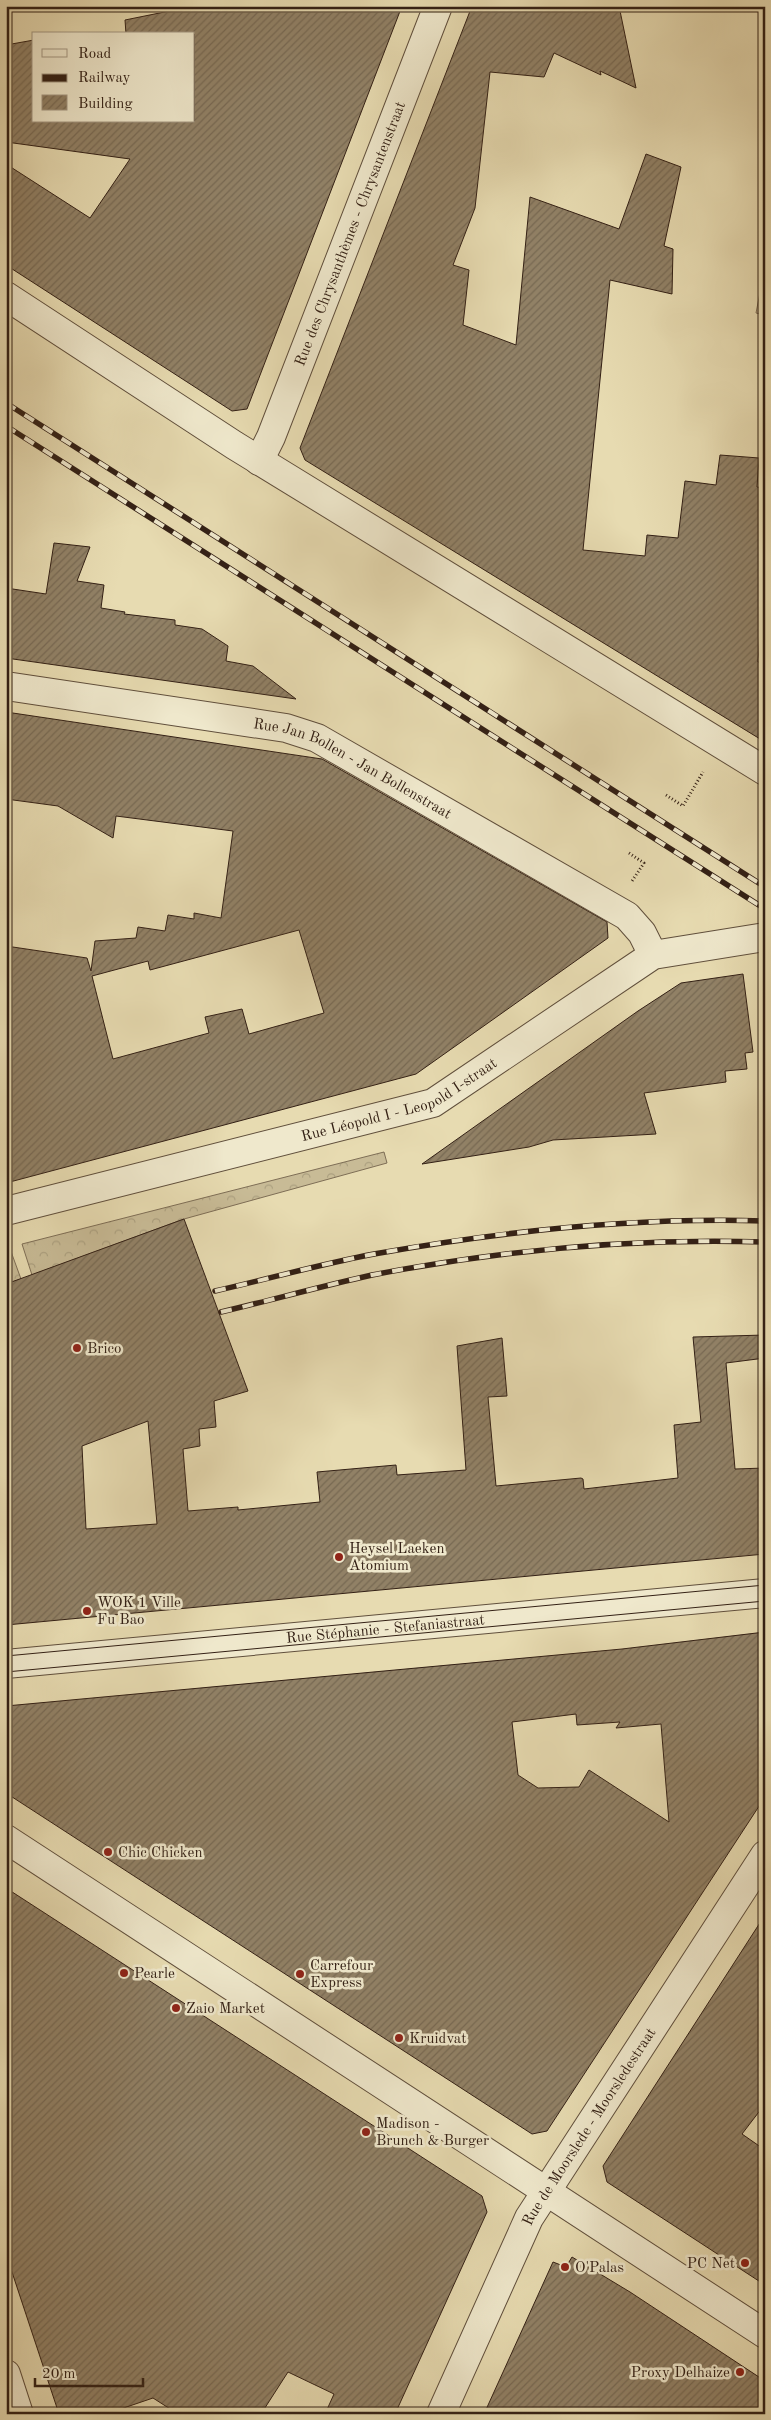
<svg xmlns="http://www.w3.org/2000/svg" width="771" height="2420" font-family="'Old Standard TT',serif">
<defs>
<pattern id="forest-crowns" width="20" height="18" patternUnits="userSpaceOnUse" patternTransform="scale(1.25)"><rect width="20" height="18" fill="#c8bb96"/><path d="M2 6a3 3 0 1 1 6 0M12 15a3 3 0 1 1 6 0" fill="none" stroke="#aca080"/></pattern>
<pattern id="cemetery-stones" width="16" height="16" patternUnits="userSpaceOnUse" patternTransform="scale(1.25)"><rect width="16" height="16" fill="#c8bb96"/><path d="M2 7V4a2 2 0 0 1 4 0v3zM10 15v-3a2 2 0 0 1 4 0v3z" fill="#aca080"/></pattern>
<pattern id="building-hatch" width="6" height="6" patternUnits="userSpaceOnUse" patternTransform="scale(1.25)"><rect width="6" height="6" fill="#918166"/><path d="M-1 1l2-2M0 6l6-6M5 7l2-2" fill="none" stroke="#776953"/></pattern>
</defs>
<rect width="100%" height="100%" fill="#e7dbb1"/>
<filter id="stains"><feTurbulence type="fractalNoise" baseFrequency=".004" numOctaves="4"/><feColorMatrix values="0 0 0 0 .2 0 0 0 0 .09 0 0 0 0 .02 0 0 0 .5 -.17"/></filter>
<radialGradient id="worn" r=".72"><stop offset=".6" stop-color="#630" stop-opacity="0"/><stop offset="1" stop-color="#630" stop-opacity=".3"/></radialGradient>
<!-- forest -->
<path fill="url(#forest-crowns)" stroke="#7e6e56" d="M 384,1152 L 387,1163 L 184,1219 L 32,1275 L 22,1244 Z
M 9,1246 L 21,1279 L 6,1284 L 6,1247 Z"/>
<!-- cemetery -->
<path fill="url(#cemetery-stones)" stroke="#7e6e56" d="M 765,267 L 765,315 L 756,313 Z"/>
<!-- building -->
<path fill="url(#building-hatch)" stroke="#332015" fill-rule="evenodd" d="M 194,6 L 402,6 L 247,409 L 232,411 L 6,265 L 6,164 L 90,218 L 130,159 L 6,142 L 6,45 L 34,40 L 34,121 L 194,121 L 194,34 L 126,34 L 125,20 Z
M 472,6 L 619,6 L 636,88 L 600,71 L 601,75 L 554,53 L 544,77 L 490,72 L 475,208 L 453,265 L 469,270 L 463,325 L 516,345 L 530,197 L 619,229 L 646,154 L 681,167 L 664,246 L 673,249 L 672,294 L 610,280 L 583,550 L 645,556 L 647,535 L 678,538 L 685,481 L 716,485 L 720,455 L 759,458 L 757,487 L 765,488 L 765,597 L 762,597 L 758,662 L 765,662 L 765,742 L 305,460 L 300,448 Z
M 54,543 L 90,547 L 77,581 L 104,585 L 101,608 L 125,612 L 124,614 L 175,620 L 175,625 L 202,629 L 228,646 L 226,661 L 253,666 L 296,699 L 6,658 L 6,588 L 46,594 Z
M 6,712 L 322,759 L 607,922 L 608,938 L 416,1074 L 6,1183 L 6,946 L 87,958 L 91,971 L 95,941 L 136,938 L 138,927 L 165,931 L 168,915 L 194,919 L 194,913 L 221,918 L 233,831 L 116,816 L 113,838 L 58,806 L 6,799 ZM 299,930 L 324,1013 L 249,1034 L 242,1009 L 205,1017 L 209,1033 L 113,1059 L 92,976 L 148,961 L 150,970 Z
M 743,974 L 753,1052 L 745,1053 L 747,1069 L 725,1071 L 726,1082 L 644,1093 L 656,1134 L 553,1140 L 529,1147 L 422,1164 L 638,1011 L 681,983 Z
M 184,1219 L 248,1391 L 214,1401 L 216,1427 L 199,1429 L 200,1446 L 183,1449 L 188,1511 L 238,1507 L 238,1510 L 320,1502 L 317,1472 L 396,1465 L 397,1475 L 466,1470 L 457,1346 L 502,1338 L 507,1396 L 488,1397 L 496,1486 L 581,1478 L 583,1479 L 584,1489 L 678,1478 L 674,1425 L 701,1422 L 693,1337 L 765,1335 L 765,1358 L 726,1363 L 735,1469 L 765,1468 L 765,1554 L 6,1625 L 6,1284 ZM 148,1421 L 157,1524 L 86,1529 L 82,1446 Z
M 765,1632 L 765,1797 L 547,2131 L 532,2134 L 6,1793 L 6,1706 L 622,1649 ZM 576,1714 L 577,1725 L 620,1722 L 616,1728 L 661,1724 L 669,1822 L 589,1770 L 579,1787 L 538,1788 L 518,1775 L 512,1722 Z
M 6,1888 L 482,2196 L 487,2212 L 395,2414 L 325,2414 L 334,2394 L 288,2372 L 261,2414 L 178,2414 L 153,2398 L 106,2414 L 59,2414 L 6,2254 Z
M 765,1915 L 765,2104 L 742,2134 L 765,2150 L 765,2285 L 607,2182 L 603,2166 Z
M 572,2257 L 630,2292 L 765,2381 L 765,2414 L 484,2414 L 553,2262 L 566,2267 Z"/>
<g fill="none" stroke-linecap="round" stroke-linejoin="round">
<defs>
<g id="minor">
<path d="M 6,296 L 234,445 L 765,771"/>
<path id="s1" d="M 259,461 L 271,437 L 438,6"/>
<path id="s2" d="M 6,686 L 286,728 L 317,738 L 627,916 L 642,933 L 653,955"/>
<path id="s3" d="M 6,1211 L 433,1103 L 653,955 L 765,937"/>
<path id="s4" d="M 6,1664 L 765,1593"/>
<path d="M 6,2374 L 19,2414"/>
<path id="s5" d="M 441,2414 L 529,2218 L 765,1855"/>
</g>
<path id="tertiary" d="M 6,1839 L 765,2334"/>
</defs>
<!-- minor casing -->
<use href="#minor" stroke="#604f3c" stroke-width="30"/>
<!-- tertiary casing -->
<use href="#tertiary" stroke="#604f3c" stroke-width="30"/>
<!-- path -->
<path stroke="#332015" stroke-width="3" stroke-dasharray="1 2.5" stroke-linecap="butt" d="M 666,795 L 683,806 L 703,772
M 629,853 L 644,863 L 632,881"/>
<!-- minor -->
<use href="#minor" stroke="#efe8cc" stroke-width="28"/>
<!-- tertiary -->
<use href="#tertiary" stroke="#efe8cc" stroke-width="28"/>
<!-- tram -->
<path stroke="#332015" stroke-width="1" d="M 6,1656 L 765,1585
M 6,1672 L 765,1601"/>
<defs>
<path id="rail" d="M 6,403 L 765,887
M 6,426 L 765,909
M 215,1291 C 268,1279 321,1264 374,1254 C 503,1231 633,1217 765,1221
M 221,1312 C 272,1300 322,1286 372,1275 C 501,1250 634,1238 765,1242"/>
</defs>
<!-- rail casing -->
<use href="#rail" stroke="#332015" stroke-width="5.5"/>
<!-- rail -->
<use href="#rail" stroke="#efe8cc" stroke-width="4" stroke-dasharray="11" stroke-linecap="butt"/>
</g>
<!-- markers -->
<g fill="#8f2418" stroke="#efe8cc" stroke-width="2">
<circle cx="77" cy="1348" r="5"/>
<circle cx="339" cy="1557" r="5"/>
<circle cx="87" cy="1611" r="5"/>
<circle cx="108" cy="1852" r="5"/>
<circle cx="124" cy="1973" r="5"/>
<circle cx="300" cy="1974" r="5"/>
<circle cx="176" cy="2008" r="5"/>
<circle cx="399" cy="2038" r="5"/>
<circle cx="366" cy="2132" r="5"/>
<circle cx="745" cy="2263" r="5"/>
<circle cx="565" cy="2267" r="5"/>
<circle cx="740" cy="2372" r="5"/>
</g>
<g text-anchor="middle" stroke-width="5" stroke-linejoin="round" paint-order="stroke">
<!-- street labels -->
<g font-size="15" fill="#332015" stroke="#efe8cc">
<text dy="5" stroke="none"><textPath href="#s1" startOffset="245">Rue des Chrysanthèmes - Chrysantenstraat</textPath></text>
<text dy="5" stroke="none"><textPath href="#s2" startOffset="360">Rue Jan Bollen - Jan Bollenstraat</textPath></text>
<text dy="5" stroke="none"><textPath href="#s3" startOffset="410">Rue Léopold I - Leopold I-straat</textPath></text>
<text dy="5" stroke="none"><textPath href="#s4" startOffset="381">Rue Stéphanie - Stefaniastraat</textPath></text>
<text dy="5" stroke="none"><textPath href="#s5" startOffset="324">Rue de Moorslede - Moorsledestraat</textPath></text>
</g>
<!-- poi labels -->
<g font-size="15" fill="#332015" stroke="#efe8cc" text-anchor="start">
<text x="87" y="1353">Brico</text>
<text x="349" y="1553">Heysel Laeken<tspan x="349" dy="17">Atomium</tspan></text>
<text x="97" y="1607">WOK 1 Ville<tspan x="97" dy="17">Fu Bao</tspan></text>
<text x="118" y="1857">Chic Chicken</text>
<text x="310" y="1970">Carrefour<tspan x="310" dy="17">Express</tspan></text>
<text x="134" y="1978">Pearle</text>
<text x="186" y="2013">Zaio Market</text>
<text x="409" y="2043">Kruidvat</text>
<text x="376" y="2128">Madison -<tspan x="376" dy="17">Brunch &amp; Burger</tspan></text>
<text x="735" y="2268" text-anchor="end">PC Net</text>
<text x="575" y="2272">O'Palas</text>
<text x="730" y="2377" text-anchor="end">Proxy Delhaize</text>
</g>
</g>
<!-- margin -->
<rect width="771" height="2420" fill="none" stroke="#e7dbb1" stroke-width="25"/>
<rect x="8" y="8" width="756" height="2405" fill="none" stroke="#332015" stroke-width="2.5"/>
<rect x="12" y="12" width="746" height="2395" fill="none" stroke="#332015"/>
<!-- legend -->
<rect x="32" y="32" width="162" height="90" fill="#efe8cc" stroke="#a49883"/>
<rect x="42" y="49" width="25" height="8" fill="#efe8cc" stroke="#a49883"/>
<text x="78" y="58" font-size="15" fill="#332015">Road</text>
<rect x="42" y="74" width="25" height="8" fill="#332015" stroke="#a49883"/>
<text x="78" y="82" font-size="15" fill="#332015">Railway</text>
<rect x="42" y="95" width="25" height="15" fill="url(#building-hatch)" stroke="#a49883"/>
<text x="78" y="108" font-size="15" fill="#332015">Building</text>
<!-- scale -->
<path d="M35 2378v8h108v-8" fill="none" stroke="#332015" stroke-width="2.5"/>
<text x="42" y="2378" font-size="15" fill="#332015" stroke="#efe8cc" stroke-width="4" paint-order="stroke">20 m</text>
<rect width="100%" height="100%" filter="url(#stains)"/>
<rect width="100%" height="100%" fill="url(#worn)"/>
</svg>
